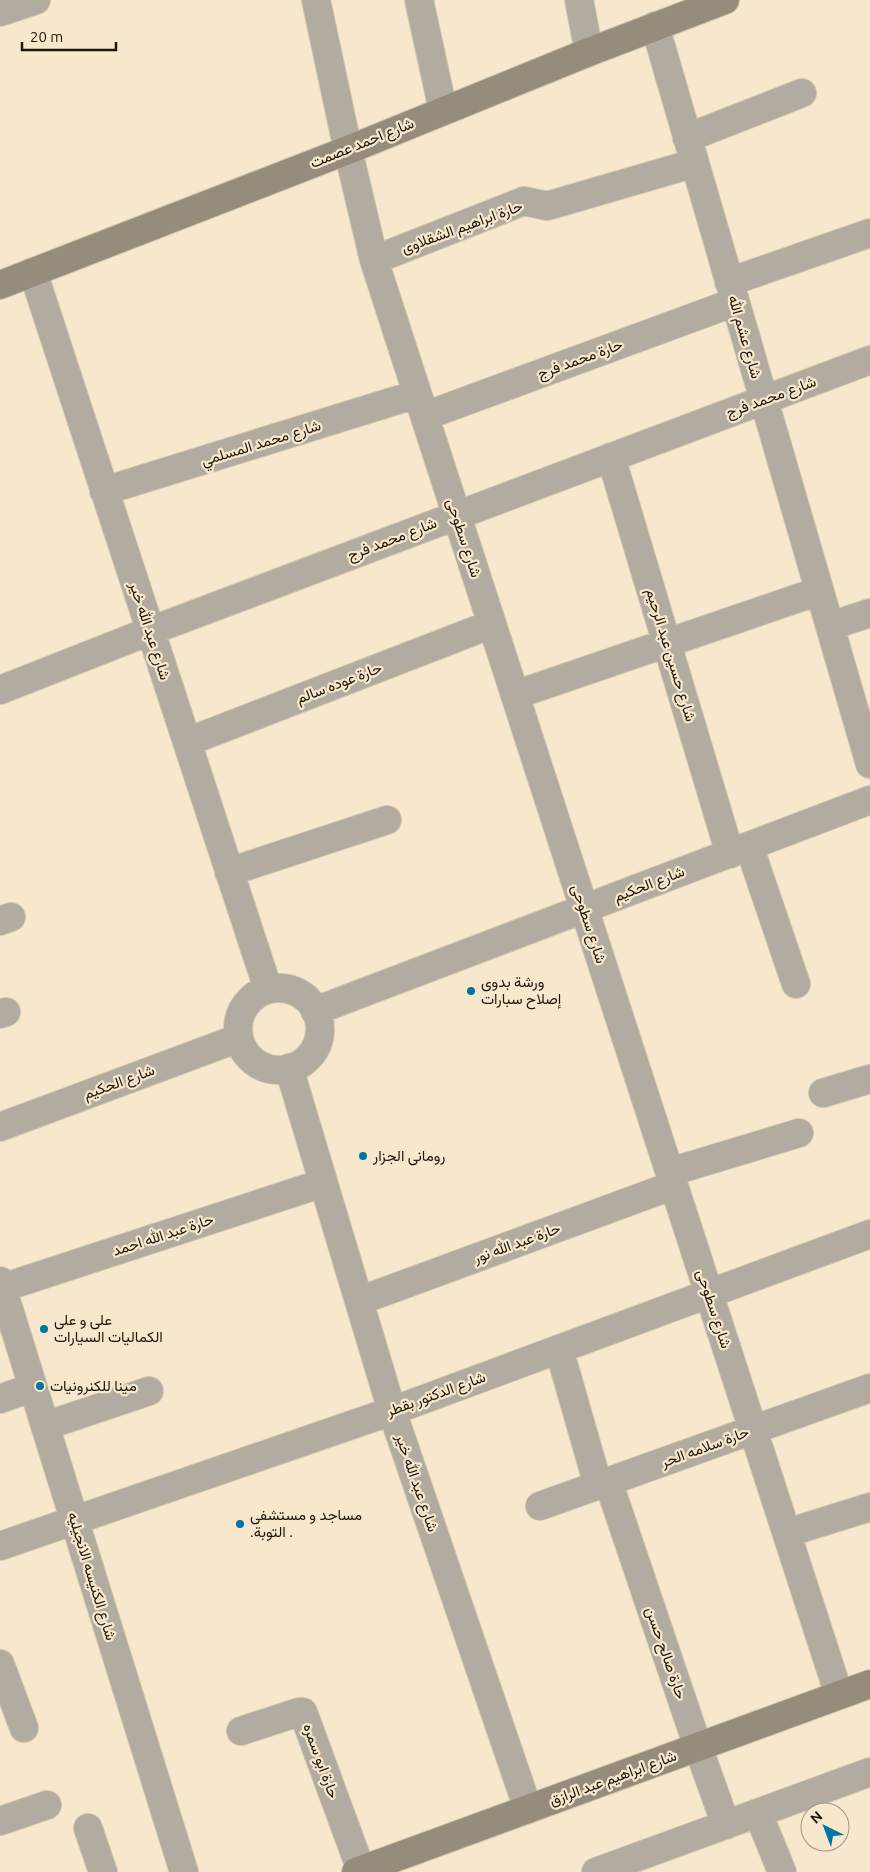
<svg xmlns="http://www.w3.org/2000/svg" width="870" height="1872" font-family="Ubuntu,Vazirmatn,sans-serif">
<rect width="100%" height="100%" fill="#f7e8cd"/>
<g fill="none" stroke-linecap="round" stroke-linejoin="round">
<defs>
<path id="minor" d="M 316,0 L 348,150 L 374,260 L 839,1695
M 419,0 L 443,110
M 579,0 L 589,52
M 0,12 L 36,0
M 655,26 L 870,764
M 687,138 L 802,93
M 374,260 L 524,201 L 547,206 L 695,163
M 33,272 L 268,989
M 729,282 L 870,233
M 425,416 L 735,302
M 611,457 L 730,854
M 104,491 L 417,394
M 830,626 L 870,613
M 0,690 L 150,631 L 870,360
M 515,695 L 819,591
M 187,742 L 492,624
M 749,846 L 796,984
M 229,872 L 387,820
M 0,921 L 11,917
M238 1029a41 41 0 1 1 82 0a41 41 0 1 1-82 0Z
M 315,1011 L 870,800
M 0,1014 L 6,1012
M 289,1068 L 392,1411 L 528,1809
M 823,1093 L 870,1079
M 0,1127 L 239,1038
M 670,1172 L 799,1133
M 0,1281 L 184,1872
M 2,1288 L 323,1183
M 359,1301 L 674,1185
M 559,1349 L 598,1485
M 0,1399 L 33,1387
M 45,1426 L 149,1391
M 608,1481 L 698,1747 L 726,1825
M 540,1506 L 870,1388
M 787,1533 L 870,1507
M 0,1546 L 392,1411 L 870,1234
M 0,1664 L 24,1728
M 241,1731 L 299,1712 L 303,1712 L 361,1870
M 758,1813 L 782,1872
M 0,1821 L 47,1805
M 88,1828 L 103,1872
M 596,1872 L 870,1772"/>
<path id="secondary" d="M 0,285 L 348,150 L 589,52 L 725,0
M 356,1872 L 870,1684"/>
</defs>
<!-- minor casing -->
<use href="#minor" stroke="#d4c6ae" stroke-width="30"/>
<!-- secondary casing -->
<use href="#secondary" stroke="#d4c6ae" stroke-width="30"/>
<!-- minor -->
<use href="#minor" stroke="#b1aba0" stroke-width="28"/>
<!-- secondary -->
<use href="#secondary" stroke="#958c7c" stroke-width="28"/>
</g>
<!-- markers -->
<g fill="#01759f" stroke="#f7e8cd" stroke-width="2">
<circle cx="471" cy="991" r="5"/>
<circle cx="363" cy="1156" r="5"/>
<circle cx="44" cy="1329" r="5"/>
<circle cx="40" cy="1386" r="5"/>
<circle cx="240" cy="1524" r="5"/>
</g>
<g text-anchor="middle" stroke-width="4.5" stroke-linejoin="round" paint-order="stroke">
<!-- street labels -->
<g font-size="15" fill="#1c160d" stroke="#f7e8cd">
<text transform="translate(362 143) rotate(-22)" y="5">شارع احمد عصمت</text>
<text transform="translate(462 227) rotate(-20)" y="5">حارة ابراهيم الشقلاوى</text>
<text transform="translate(745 337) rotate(74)" y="5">شارع عشم الله</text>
<text transform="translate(580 359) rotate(-20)" y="5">حارة محمد فرج</text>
<text transform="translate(771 397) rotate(-20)" y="5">شارع محمد فرج</text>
<text transform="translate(261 443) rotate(-17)" y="5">شارع محمد المسلمي</text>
<text transform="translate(464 538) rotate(72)" y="5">شارع سطوحى</text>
<text transform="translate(392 539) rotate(-21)" y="5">شارع محمد فرج</text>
<text transform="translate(150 631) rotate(72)" y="5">شارع عبد الله خير</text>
<text transform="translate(671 655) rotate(73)" y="5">شارع حسين عبد الرحيم</text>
<text transform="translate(339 683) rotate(-21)" y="5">حارة عوده سالم</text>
<text transform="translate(649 884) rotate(-21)" y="5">شارع الحكيم</text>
<text transform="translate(589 924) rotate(72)" y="5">شارع سطوحى</text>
<text transform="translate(119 1082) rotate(-20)" y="5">شارع الحكيم</text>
<text transform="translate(163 1235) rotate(-18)" y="5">حارة عبد الله احمد</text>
<text transform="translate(517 1243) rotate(-20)" y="5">حارة عبد الله نور</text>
<text transform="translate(714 1309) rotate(72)" y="5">شارع سطوحى</text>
<text transform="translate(436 1394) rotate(-20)" y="5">شارع الدكتور بقطر</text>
<text transform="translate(705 1447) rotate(-20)" y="5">حارة سلامه الحر</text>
<text transform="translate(417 1483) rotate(71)" y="5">شارع عبد الله خير</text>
<text transform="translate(92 1576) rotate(73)" y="5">شارع الكنيسه الانجيليه</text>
<text transform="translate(666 1653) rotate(71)" y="5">حارة صالح حسن</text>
<text transform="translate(321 1761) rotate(70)" y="5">حارة ابو سمره</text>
<text transform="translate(613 1778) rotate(-20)" y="5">شارع ابراهيم عبد الرازق</text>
</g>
<!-- poi labels -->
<g font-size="15" fill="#1c160d" stroke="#f7e8cd" text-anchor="start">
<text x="481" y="987">ورشة بدوى<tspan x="481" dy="17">إصلاح سبارات</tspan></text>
<text x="373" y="1161">رومانى الجزار</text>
<text x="54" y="1325">على و على<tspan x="54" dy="17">الكماليات السيارات</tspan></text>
<text x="50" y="1391">مينا للكنرونيات</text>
<text x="250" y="1520">مساجد و مستشفى<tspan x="250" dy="17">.التوبة .</tspan></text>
</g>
</g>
<!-- north arrow -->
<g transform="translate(825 1827) rotate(318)"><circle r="24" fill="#f7e8cd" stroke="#9f9480"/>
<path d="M0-4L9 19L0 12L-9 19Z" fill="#01759f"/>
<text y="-8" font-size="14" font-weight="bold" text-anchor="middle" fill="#1c160d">N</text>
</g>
<!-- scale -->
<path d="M22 42v8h94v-8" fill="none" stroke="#1c160d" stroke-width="2.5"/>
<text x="30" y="42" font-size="15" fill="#1c160d" stroke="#f7e8cd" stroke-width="4" paint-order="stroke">20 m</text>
</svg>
